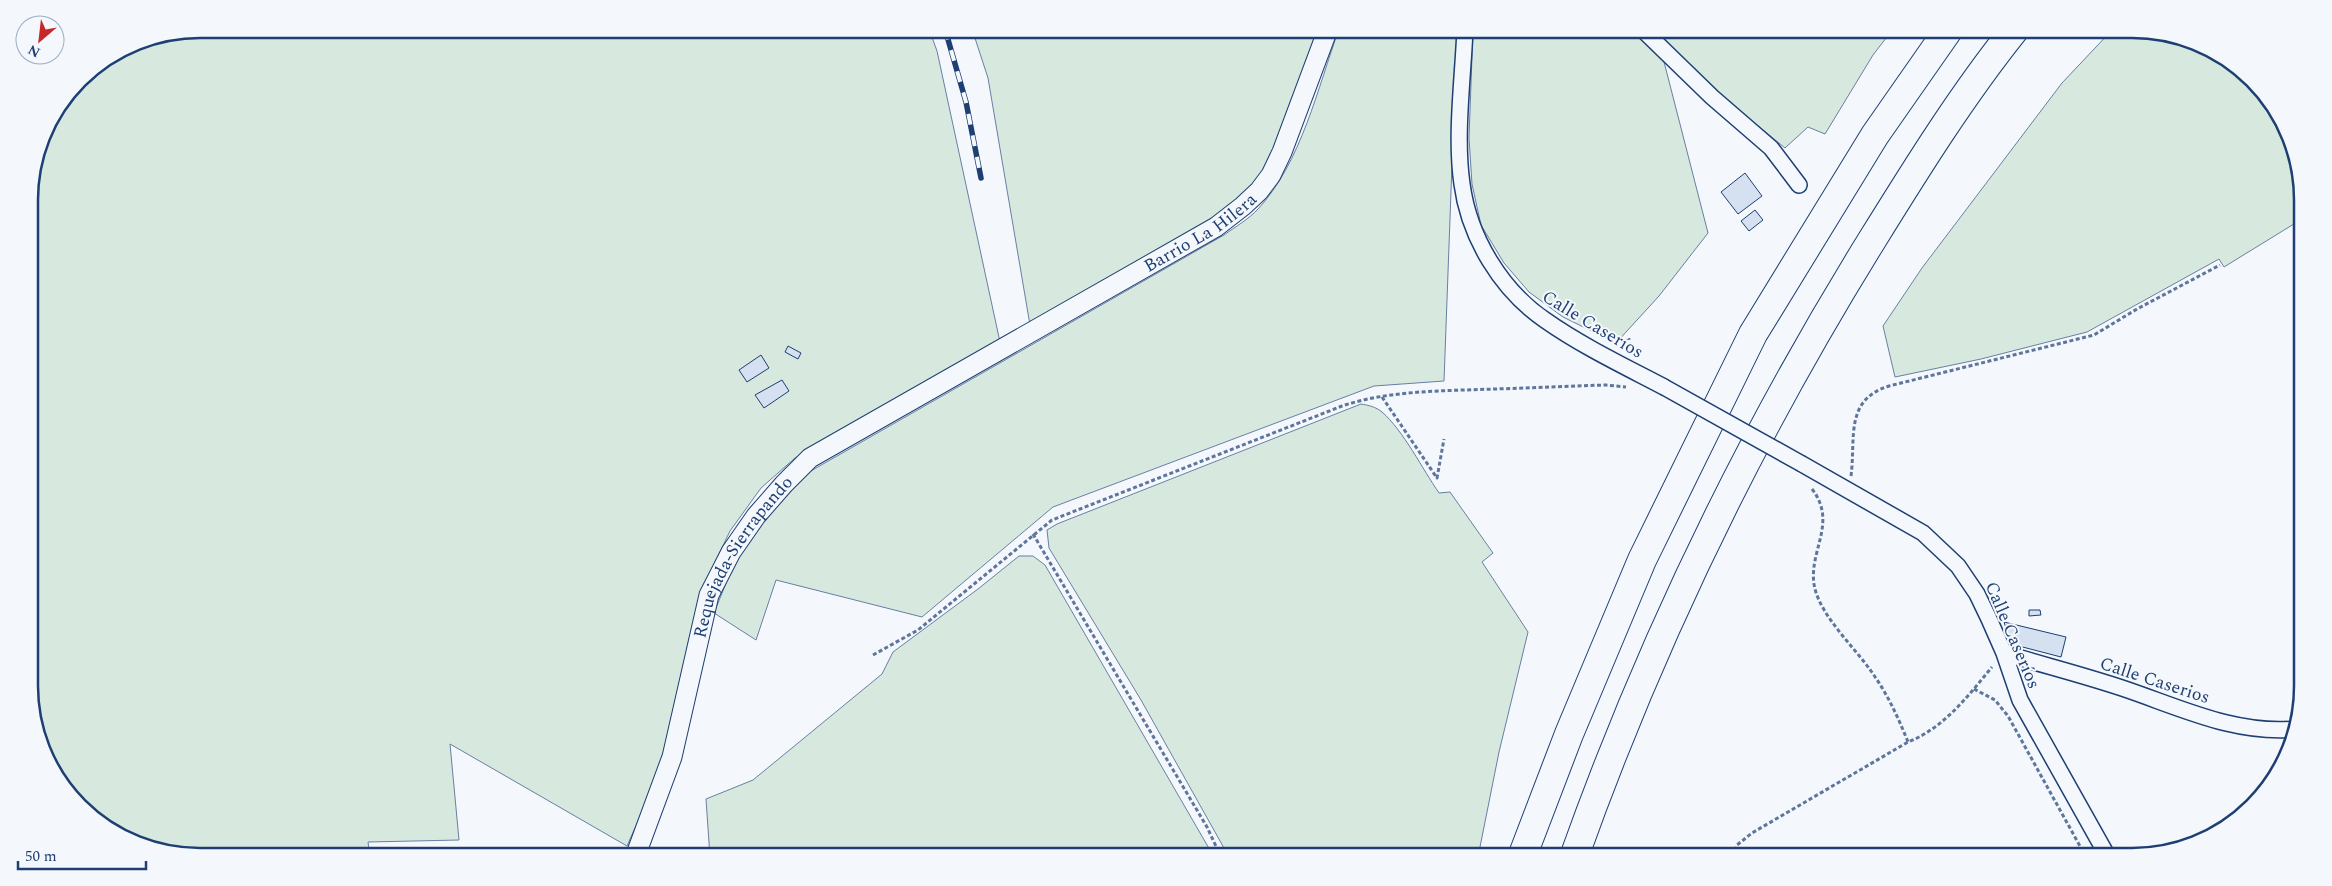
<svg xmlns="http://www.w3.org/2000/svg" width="2332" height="886" font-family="Spectral,serif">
<rect width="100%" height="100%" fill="#f4f7fb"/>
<!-- green -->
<path fill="#d7e8df" stroke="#687fa3" d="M 200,29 L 929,29 L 937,51 L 1000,342 L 795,458 L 761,488 L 730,531 L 707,579 L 688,643 L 674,718 L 653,787 L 627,846 L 450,744 L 459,840 L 368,842 L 370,857 L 200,857 L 144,848 L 71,799 L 32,719 L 29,188 L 46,124 L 87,71 L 135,42 Z
M 972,29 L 1320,29 C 1304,72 1280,154 1252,187 C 1244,195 1235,203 1227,211 L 1030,325 L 988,78 Z
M 1339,29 L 1457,29 L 1444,381 L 1374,386 L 1053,507 L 922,617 L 776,580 L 756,640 L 714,613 L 732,568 L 762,520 L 802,476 L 1224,235 C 1235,227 1249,219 1258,209 C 1301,163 1318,87 1339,29 Z
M 1473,29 L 1632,29 L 1663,58 L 1708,233 L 1659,296 L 1616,343 L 1563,317 L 1529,292 L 1504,263 L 1481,225 L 1472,184 L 1469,138 Z
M 1652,29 L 1893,29 L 1873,55 L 1825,134 L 1808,127 L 1785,148 L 1692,72 Z
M 2113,29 L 2132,29 L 2188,38 L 2228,58 L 2268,95 L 2302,177 L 2302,219 L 2224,267 L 2219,259 L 2087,332 L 1981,359 L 1895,377 L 1883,326 L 1922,268 L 2062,83 Z
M 1361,404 C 1368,405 1376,407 1382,412 C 1403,430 1423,470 1439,493 L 1450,492 L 1493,553 L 1482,562 L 1528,632 L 1499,752 L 1478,857 L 1229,857 L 1141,700 L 1049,548 L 1047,530 L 1057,524 Z
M 1019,556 L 1033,556 L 1045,565 L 1214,857 L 710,857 L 706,799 L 753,780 L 882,674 L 893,652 L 978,589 Z"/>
<!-- building -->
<path fill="#d5e0f0" stroke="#1d3f73" d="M 1282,29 L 1305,29 L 1302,35 L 1290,30 L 1287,37 L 1279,34 Z
M 1745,173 L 1762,196 L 1738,214 L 1721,192 Z
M 1755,210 L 1763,220 L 1749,231 L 1741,221 Z
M 788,346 L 801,353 L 798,359 L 785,352 Z
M 761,355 L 769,368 L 747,382 L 739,370 Z
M 782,380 L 789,391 L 764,408 L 755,395 Z
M 2029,610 L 2040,610 L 2041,615 L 2029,616 Z
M 2004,622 L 2066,637 L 2061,657 L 2011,644 Z"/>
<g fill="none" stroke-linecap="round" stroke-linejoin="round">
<defs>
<path id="minor" d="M 1465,29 C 1463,78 1455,136 1462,184 C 1469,237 1501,290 1545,320 C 1582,346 1624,366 1664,387
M 1642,29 L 1712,97 L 1771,148 L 1799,185
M 1802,464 L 1923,533 L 1958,566 L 1977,594 L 1989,619 L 2004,653 L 2020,700 L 2108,857
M 2004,653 C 2043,665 2083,675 2122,688 C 2179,707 2235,735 2296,729"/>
<g id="tertiary">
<path id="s1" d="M 635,857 L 672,757 L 709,595 L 731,552 L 756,516 L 784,484 L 810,458 L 1216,227 L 1243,206 L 1259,191 L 1271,175 L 1282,152 L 1328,29"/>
</g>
<path id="motorway" d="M 1522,857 L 1569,734 L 1642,560 L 1753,334 L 1875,135 L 1949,29
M 1574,857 C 1651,641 1751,435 1872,240 C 1916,169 1962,95 2015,29"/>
</defs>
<!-- minor casing -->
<use href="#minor" stroke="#1d3f73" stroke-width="18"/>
<!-- tertiary casing -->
<use href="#tertiary" stroke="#1d3f73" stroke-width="21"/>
<!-- motorway casing -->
<use href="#motorway" stroke="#1d3f73" stroke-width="30"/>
<!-- path -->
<path stroke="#5e769c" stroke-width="3" stroke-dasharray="4 2.5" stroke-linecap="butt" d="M 1382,397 L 1437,478 L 1444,439
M 1851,476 C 1856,438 1844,400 1889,386 L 2094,335 L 2137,309 L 2220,265
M 1812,489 C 1839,524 1806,553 1815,589 C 1822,617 1854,647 1871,671 C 1887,693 1898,717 1908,742
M 1033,534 L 1207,827 L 1221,857
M 873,655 L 918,630 L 1052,520 L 1342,406 C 1390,390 1444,391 1494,389 C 1532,388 1569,386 1606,385 L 1626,387
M 1974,689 L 1995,700 L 2008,716 L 2086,857
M 1733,857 L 1737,845 L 1752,833 L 1908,742 C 1944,728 1968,696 1992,667"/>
<!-- minor -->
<use href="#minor" stroke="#f4f7fb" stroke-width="15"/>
<!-- tertiary -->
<use href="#tertiary" stroke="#f4f7fb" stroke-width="19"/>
<!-- motorway -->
<use href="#motorway" stroke="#f4f7fb" stroke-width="28"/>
<defs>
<path id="rail" d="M 945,29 L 966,102 L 981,178"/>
</defs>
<!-- rail casing -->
<use href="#rail" stroke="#1d3f73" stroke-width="5.5"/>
<!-- rail -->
<use href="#rail" stroke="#f4f7fb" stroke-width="4" stroke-dasharray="11" stroke-linecap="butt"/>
<defs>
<path id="minor-bridge" d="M 1664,387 L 1802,464"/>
</defs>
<!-- minor-bridge casing -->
<use href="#minor-bridge" stroke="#1d3f73" stroke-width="18" stroke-linecap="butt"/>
<!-- minor-bridge -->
<use href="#minor-bridge" stroke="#f4f7fb" stroke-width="15"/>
</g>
<g text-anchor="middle" stroke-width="4" stroke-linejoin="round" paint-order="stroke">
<!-- street labels -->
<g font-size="18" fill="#1d3f73" stroke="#f4f7fb">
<text dy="6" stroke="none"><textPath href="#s1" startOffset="895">Barrio La Hilera</textPath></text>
<text transform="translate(1593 324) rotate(31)" y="6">Calle Caseríos</text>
<text dy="6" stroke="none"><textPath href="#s1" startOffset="322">Requejada-Sierrapando</textPath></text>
<text transform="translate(2013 635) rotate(67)" y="6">Calle Caseríos</text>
<text transform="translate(2155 680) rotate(18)" y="6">Calle Caserios</text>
</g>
</g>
<!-- crop -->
<path d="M0 0H2332V886H0ZM200 38H2132A162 162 0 0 1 2294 200V686A162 162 0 0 1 2132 848H200A162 162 0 0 1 38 686V200A162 162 0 0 1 200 38Z" fill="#f4f7fb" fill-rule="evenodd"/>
<path fill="none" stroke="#1d3f73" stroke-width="2.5" d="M200 38H2132A162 162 0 0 1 2294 200V686A162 162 0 0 1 2132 848H200A162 162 0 0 1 38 686V200A162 162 0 0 1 200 38Z"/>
<!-- north arrow -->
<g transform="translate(40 40) rotate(208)"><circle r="24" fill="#f4f7fb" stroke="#9eadc5"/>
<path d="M0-4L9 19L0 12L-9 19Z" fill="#c62828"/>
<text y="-8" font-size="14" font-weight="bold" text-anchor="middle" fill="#1d3f73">N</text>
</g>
<!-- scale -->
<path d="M18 861v8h128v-8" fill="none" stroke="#1d3f73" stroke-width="2.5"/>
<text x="25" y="861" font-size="15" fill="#1d3f73" stroke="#f4f7fb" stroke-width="4" paint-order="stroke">50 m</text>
</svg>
